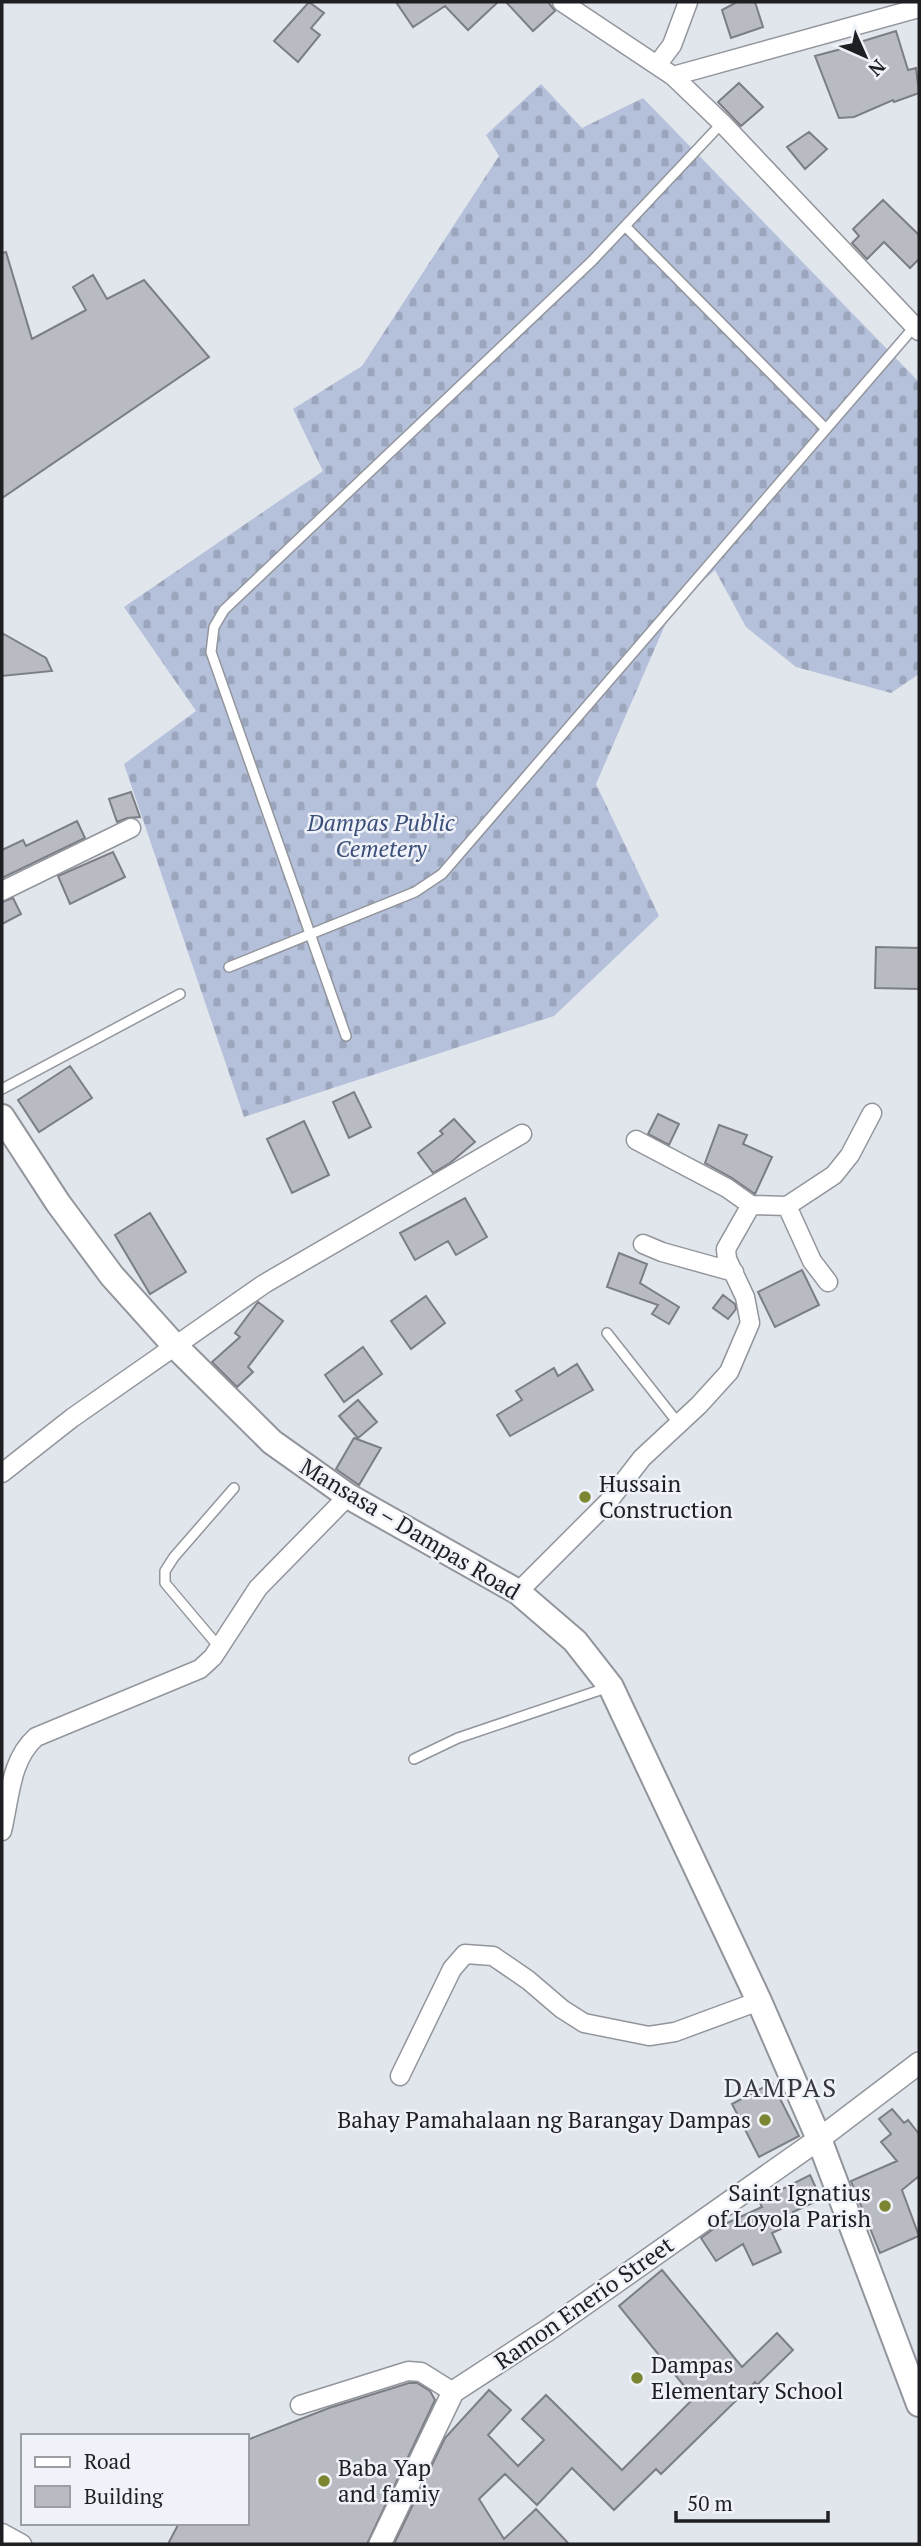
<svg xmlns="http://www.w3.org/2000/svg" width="921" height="2546" font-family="'PT Serif',serif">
<defs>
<pattern id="cemetery-stones" width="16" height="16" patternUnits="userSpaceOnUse" patternTransform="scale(1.75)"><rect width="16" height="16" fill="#b5c0da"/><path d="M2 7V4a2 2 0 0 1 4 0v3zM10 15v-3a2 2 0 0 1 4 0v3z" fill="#9ba5bb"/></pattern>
</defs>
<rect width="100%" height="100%" fill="#e1e5ec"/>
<!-- cemetery -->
<path fill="url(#cemetery-stones)" d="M 541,84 L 582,128 L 643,98 L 919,382 L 919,674 L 891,693 L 796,667 L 746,627 L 715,570 L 672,609 L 596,784 L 659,916 L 554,1016 L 244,1117 L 124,764 L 196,711 L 124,607 L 323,471 L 293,409 L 362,366 L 499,156 L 486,135 Z"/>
<!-- building -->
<path fill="#b8bcc2" stroke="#7b7e84" stroke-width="2" d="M 309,2 L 324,13 L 311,28 L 320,35 L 298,62 L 274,41 Z
M 396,2 L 498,2 L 468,30 L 445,6 L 413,27 Z
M 506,2 L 548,2 L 555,11 L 533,31 Z
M 737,2 L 755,2 L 763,27 L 731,38 L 722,10 Z
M 896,31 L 908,70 L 916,68 L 919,93 L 894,102 L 893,100 L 854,117 L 839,118 L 815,56 L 860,44 L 860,42 Z
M 739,83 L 763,107 L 741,126 L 718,102 Z
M 809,132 L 827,149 L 805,169 L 787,147 Z
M 883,200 L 919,235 L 919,259 L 910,268 L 884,242 L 867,259 L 852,243 L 859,236 L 853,229 Z
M 6,252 L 32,339 L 86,310 L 73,287 L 93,275 L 107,299 L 144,280 L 209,357 L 2,498 L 2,253 Z
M 2,633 L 46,658 L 52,671 L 2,676 Z
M 131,792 L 140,817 L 127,818 L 117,822 L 109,799 Z
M 77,821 L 85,838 L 2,878 L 2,850 L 23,840 L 26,846 Z
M 113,852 L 125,877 L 70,904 L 58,876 Z
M 13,898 L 21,914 L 2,924 L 2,902 Z
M 876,947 L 919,948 L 919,989 L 875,988 Z
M 70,1066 L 92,1098 L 39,1132 L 18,1100 Z
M 354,1092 L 371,1127 L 349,1138 L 333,1102 Z
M 658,1114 L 679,1124 L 669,1145 L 648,1134 Z
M 454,1119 L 475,1142 L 450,1163 L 433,1173 L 418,1153 L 443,1134 L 440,1131 Z
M 304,1121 L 329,1175 L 292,1193 L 267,1139 Z
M 719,1125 L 747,1135 L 743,1144 L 772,1157 L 755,1194 L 732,1178 L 705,1163 Z
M 465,1198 L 487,1237 L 456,1255 L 448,1241 L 415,1260 L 400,1233 Z
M 150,1213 L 186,1272 L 150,1294 L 115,1235 Z
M 619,1253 L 647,1264 L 640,1283 L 679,1307 L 669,1324 L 652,1314 L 658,1305 L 607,1287 Z
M 802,1270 L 819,1305 L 775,1327 L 758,1292 Z
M 723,1295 L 735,1304 L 736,1309 L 728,1319 L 713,1308 Z
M 426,1296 L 445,1323 L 411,1349 L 391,1321 Z
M 258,1302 L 283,1321 L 248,1367 L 253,1372 L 237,1387 L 212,1362 L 240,1337 L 235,1333 Z
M 363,1347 L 382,1374 L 344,1402 L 325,1375 Z
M 577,1364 L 593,1390 L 510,1436 L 497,1415 L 522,1400 L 516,1391 L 554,1368 L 558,1376 Z
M 358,1400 L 377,1422 L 358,1438 L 339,1416 Z
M 354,1438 L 381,1448 L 359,1485 L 336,1469 Z
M 772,2083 L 799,2136 L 759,2157 L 732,2104 Z
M 892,2109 L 904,2123 L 908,2120 L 919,2134 L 919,2176 L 902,2190 L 919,2236 L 880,2253 L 851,2181 L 897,2161 L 881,2142 L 891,2134 L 879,2119 Z
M 810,2175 L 821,2199 L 793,2212 L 798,2221 L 772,2233 L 781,2252 L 753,2265 L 743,2244 L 716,2261 L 701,2238 L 723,2222 L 725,2224 L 762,2207 L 759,2201 Z
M 662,2270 L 742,2367 L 777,2333 L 793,2350 L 757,2385 L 755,2382 L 661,2474 L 656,2469 L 614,2510 L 572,2468 L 537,2505 L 505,2474 L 479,2499 L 504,2539 L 536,2509 L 569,2544 L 394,2544 L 445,2438 L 489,2390 L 511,2410 L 488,2435 L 518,2466 L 544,2440 L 522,2419 L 546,2395 L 622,2470 L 694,2398 L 619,2306 Z
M 409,2383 L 417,2383 L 430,2391 L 435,2400 L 367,2544 L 168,2544 L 179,2523 L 247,2523 L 247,2440 L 329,2408 Z"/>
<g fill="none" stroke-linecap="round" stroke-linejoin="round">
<defs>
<path id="service" d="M 625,226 L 825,428
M 229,967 L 415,892 L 442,874 L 915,326
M 346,1036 L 211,652 L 214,627 L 224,610 L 592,261 L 722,123
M 2,1089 L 180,994
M 607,1333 L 678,1423
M 219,1647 L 165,1583 L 165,1571 L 174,1557 L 234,1488
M 414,1759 L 458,1738 L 609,1687"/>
<path id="minor" d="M 562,2 L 673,76 L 722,123 L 919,331
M 657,65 L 672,45 L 688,2
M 673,76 L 919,8
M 2,891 L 131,828
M 636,1140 L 727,1188 L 751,1205 L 787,1206
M 643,1244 L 662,1252 L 734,1272
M 828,1282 L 812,1261 L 787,1206 L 834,1175 L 850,1155 L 872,1113
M 2,1473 L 72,1418 L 264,1284 L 522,1134
M 518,1592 L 608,1502 L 642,1458 L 699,1405 L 729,1372 L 750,1323 L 745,1297 L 727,1259 L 726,1249 L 751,1205
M 2,1831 C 10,1798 10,1760 36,1737 L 200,1669 L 213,1657 L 258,1588 L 348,1496
M 400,2076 L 452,1969 L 465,1954 L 493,1956 L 528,1980 L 562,2009 L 584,2023 L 649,2036 L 675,2032 L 759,2001
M 300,2405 L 408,2371 L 421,2372 L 453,2392
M 2,2533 L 22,2544"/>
<path id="tertiary" d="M 380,2544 L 453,2392 L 548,2330 L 819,2139 L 919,2063"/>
<path id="secondary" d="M 2,1117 L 58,1203 L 112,1276 L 174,1345 L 272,1442 L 348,1496 L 518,1592 L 575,1641 L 611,1687 L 759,2001 L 819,2139 L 919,2404"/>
</defs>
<!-- service casing -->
<use href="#service" stroke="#92959c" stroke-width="12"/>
<!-- minor casing -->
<use href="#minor" stroke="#92959c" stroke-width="21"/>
<!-- tertiary casing -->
<use href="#tertiary" stroke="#92959c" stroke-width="24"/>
<!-- secondary casing -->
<use href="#secondary" stroke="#92959c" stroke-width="28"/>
<!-- service -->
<use href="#service" stroke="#fff" stroke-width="9"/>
<!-- minor -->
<use href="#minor" stroke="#fff" stroke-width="18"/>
<!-- tertiary -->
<use href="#tertiary" stroke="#fff" stroke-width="21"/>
<!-- secondary -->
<use href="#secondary" stroke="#fff" stroke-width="24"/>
</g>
<!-- markers -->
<g fill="#7b8532" stroke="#eff2f9" stroke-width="2.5">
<circle cx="585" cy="1497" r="7"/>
<circle cx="765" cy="2120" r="7"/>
<circle cx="885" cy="2206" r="7"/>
<circle cx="637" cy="2378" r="7"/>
<circle cx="324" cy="2481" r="7"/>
</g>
<g text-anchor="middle" stroke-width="5" stroke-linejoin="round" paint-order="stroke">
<!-- park labels -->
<g font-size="23" font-style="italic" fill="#3c4f7a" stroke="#eff2f9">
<text x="381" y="831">Dampas Public<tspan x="381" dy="26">Cemetery</tspan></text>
</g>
<!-- poi labels -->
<g font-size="23" fill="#1e1f22" stroke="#eff2f9" text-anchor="start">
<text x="599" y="1492">Hussain<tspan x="599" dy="26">Construction</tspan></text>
<text x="751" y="2128" text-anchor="end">Bahay Pamahalaan ng Barangay Dampas</text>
<text x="871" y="2201" text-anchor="end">Saint Ignatius<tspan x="871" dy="26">of Loyola Parish</tspan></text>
<text x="651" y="2373">Dampas<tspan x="651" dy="26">Elementary School</tspan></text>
<text x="338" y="2476">Baba Yap<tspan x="338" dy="26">and famiy</tspan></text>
</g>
<!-- street labels -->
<g font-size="23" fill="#1e1f22" stroke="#eff2f9">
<text transform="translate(410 1529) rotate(31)" y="8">Mansasa – Dampas Road</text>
<text transform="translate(584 2303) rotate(-35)" y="8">Ramon Enerio Street</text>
</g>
<!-- quarter labels -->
<g font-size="26" letter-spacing="2" fill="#35373d" stroke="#eff2f9">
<text x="781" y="2097">DAMPAS</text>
</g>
</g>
<!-- border -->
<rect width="921" height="2546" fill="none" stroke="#1e1f22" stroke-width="7"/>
<!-- legend -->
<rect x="21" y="2434" width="228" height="91" fill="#eff2f9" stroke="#9b9ea3" stroke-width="2"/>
<rect x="35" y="2457" width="35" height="10" fill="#ffffff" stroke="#9b9ea3" stroke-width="2"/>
<text x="84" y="2469" font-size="21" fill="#1e1f22">Road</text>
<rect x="35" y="2486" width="35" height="21" fill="#b8bcc2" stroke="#9b9ea3" stroke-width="2"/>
<text x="84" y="2504" font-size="21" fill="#1e1f22">Building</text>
<!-- north arrow -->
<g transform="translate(865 56) rotate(135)" stroke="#eff2f9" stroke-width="5" paint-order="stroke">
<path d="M0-5L12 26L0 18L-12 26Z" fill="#1e1f22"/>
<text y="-10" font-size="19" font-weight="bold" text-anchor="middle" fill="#1e1f22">N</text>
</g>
<!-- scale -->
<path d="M676 2511v10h152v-10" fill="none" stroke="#1e1f22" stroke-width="3.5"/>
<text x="687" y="2511" font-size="21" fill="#1e1f22" stroke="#eff2f9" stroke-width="5" paint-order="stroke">50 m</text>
</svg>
